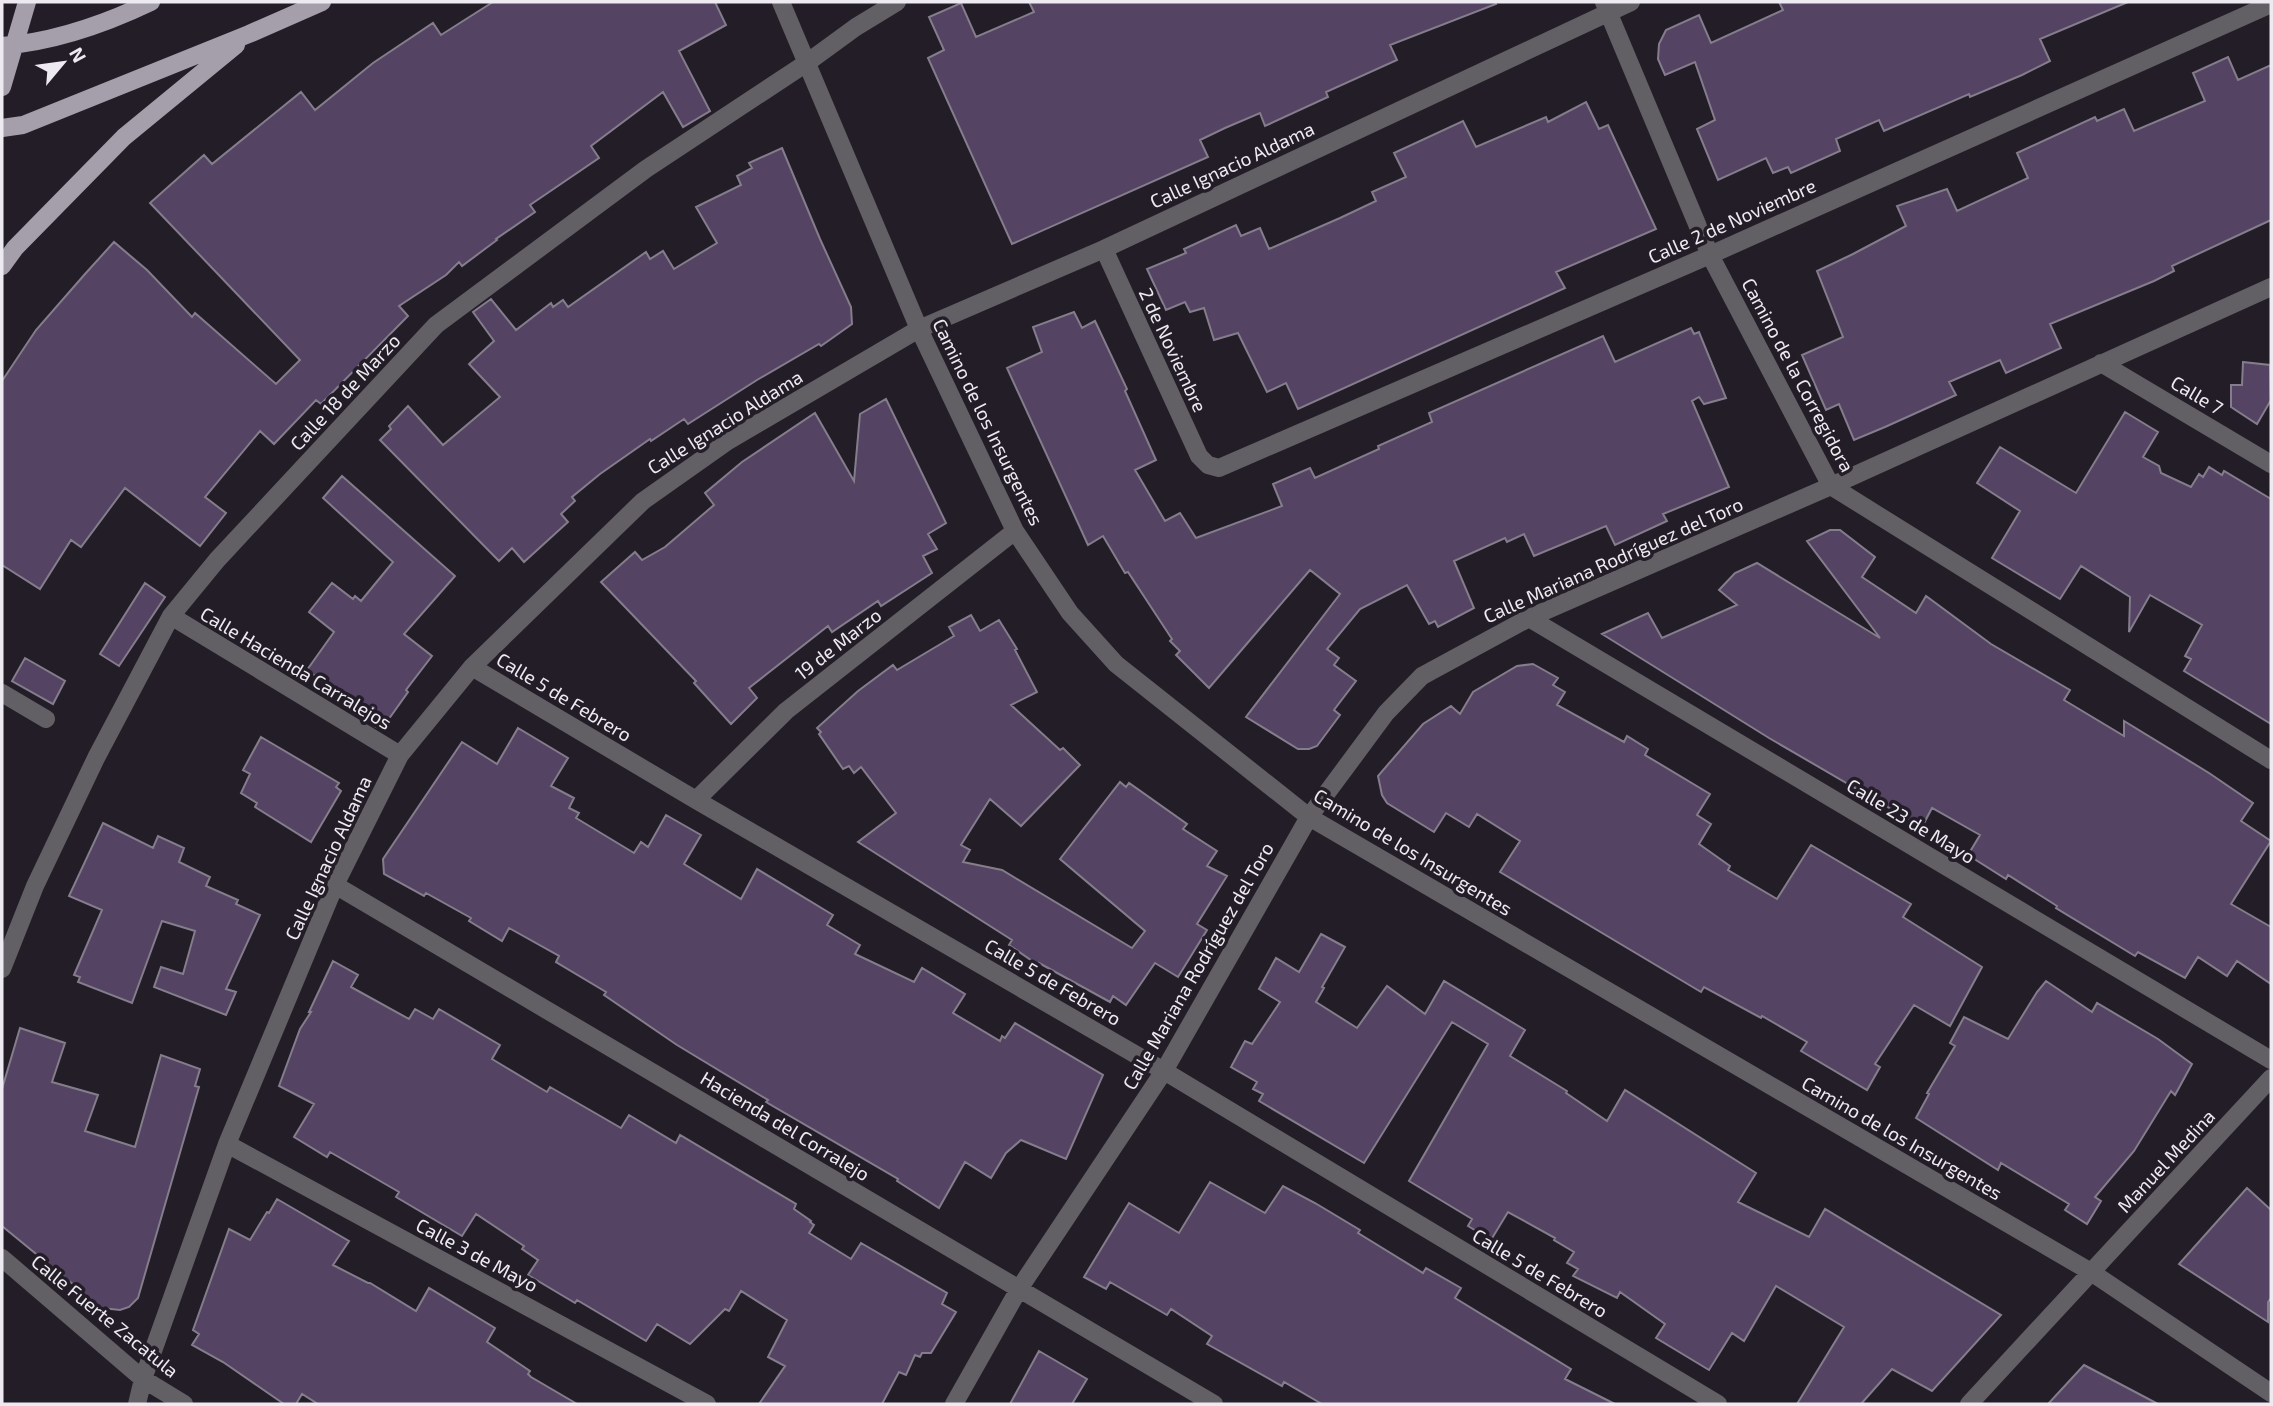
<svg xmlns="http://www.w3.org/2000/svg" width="2273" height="1406" font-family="'Exo 2',sans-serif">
<rect width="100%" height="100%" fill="#231d28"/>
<!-- building -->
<path fill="#544362" stroke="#847d8b" stroke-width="2" d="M 493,2 L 715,2 L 726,25 L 679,51 L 710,111 L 683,127 L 663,92 L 591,146 L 599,158 L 530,205 L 535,212 L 496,239 L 497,240 L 462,266 L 459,262 L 446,275 L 399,306 L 408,316 L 321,404 L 316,400 L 274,444 L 260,431 L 205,497 L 226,513 L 200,546 L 125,488 L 81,547 L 71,540 L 40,589 L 2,565 L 2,381 L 36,330 L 85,274 L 114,242 L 147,270 L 192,317 L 195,313 L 276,384 L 300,360 L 150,203 L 204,155 L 212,164 L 301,92 L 315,110 L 373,63 L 433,23 L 441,35 Z
M 1029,2 L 1495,2 L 1496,4 L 1390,45 L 1397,60 L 1326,92 L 1328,97 L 1265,126 L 1260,113 L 1225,128 L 1200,140 L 1208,157 L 1012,244 L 928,58 L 944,50 L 929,17 L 961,3 L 976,37 L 1034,12 Z
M 1779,2 L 2128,2 L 2040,39 L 2050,61 L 2022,75 L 1970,97 L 1969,94 L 1884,131 L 1879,120 L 1836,139 L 1840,151 L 1791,173 L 1788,167 L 1773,173 L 1766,158 L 1718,180 L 1697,129 L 1715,120 L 1695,62 L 1665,75 L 1658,59 L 1659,44 L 1666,30 L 1699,15 L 1711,43 L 1783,10 Z
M 2228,57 L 2238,80 L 2271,65 L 2271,220 L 2172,266 L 2174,271 L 2154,281 L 2050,324 L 2061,348 L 2006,373 L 2000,360 L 1949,382 L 1956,395 L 1885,427 L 1854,440 L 1839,404 L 1826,410 L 1802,355 L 1843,337 L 1817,271 L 1853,254 L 1906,226 L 1897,206 L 1947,189 L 1957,211 L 2028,178 L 2017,153 L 2095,117 L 2097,121 L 2124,109 L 2134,131 L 2205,101 L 2193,73 Z
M 1586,102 L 1599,129 L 1608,125 L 1656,229 L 1556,272 L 1565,288 L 1298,409 L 1286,383 L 1267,392 L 1238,333 L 1214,340 L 1204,308 L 1190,312 L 1185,302 L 1166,310 L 1147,269 L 1186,253 L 1184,249 L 1236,225 L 1241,236 L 1260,228 L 1269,249 L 1340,218 L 1376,201 L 1372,192 L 1406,177 L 1394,153 L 1463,121 L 1476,147 L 1546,117 L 1548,122 Z
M 782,148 L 820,239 L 851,307 L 852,324 L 821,346 L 819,344 L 757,380 L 688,424 L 684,419 L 651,441 L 650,439 L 600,474 L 572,497 L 575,501 L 561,514 L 568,522 L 524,562 L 512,548 L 499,561 L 380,440 L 391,429 L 389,426 L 408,406 L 443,445 L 500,397 L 469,364 L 494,341 L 473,312 L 491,299 L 516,330 L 551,303 L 553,307 L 563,300 L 568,307 L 646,252 L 650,259 L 663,251 L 674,269 L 717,243 L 696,207 L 741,185 L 737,176 L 752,168 L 749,163 Z
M 1074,312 L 1082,328 L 1095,321 L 1127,389 L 1125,391 L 1156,460 L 1135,470 L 1165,521 L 1180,513 L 1196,538 L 1282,506 L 1273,484 L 1310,468 L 1315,478 L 1379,449 L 1378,446 L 1432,422 L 1429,413 L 1603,336 L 1615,362 L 1691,328 L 1694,334 L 1699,332 L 1726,398 L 1704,404 L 1699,397 L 1692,401 L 1729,487 L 1663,514 L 1667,521 L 1615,545 L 1606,526 L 1534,556 L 1524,534 L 1507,542 L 1505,538 L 1454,561 L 1474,608 L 1438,627 L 1435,621 L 1429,624 L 1407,585 L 1360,609 L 1327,649 L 1339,658 L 1334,665 L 1356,681 L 1334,710 L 1340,715 L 1317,746 L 1309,749 L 1298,749 L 1246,717 L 1340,594 L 1310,570 L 1209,688 L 1176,655 L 1180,651 L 1170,641 L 1172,639 L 1128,572 L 1125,573 L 1103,536 L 1088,545 L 1007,368 L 1042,352 L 1033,327 Z
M 2243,362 L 2270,365 L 2271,400 L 2257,424 L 2231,407 L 2231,385 L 2242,385 Z
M 886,399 L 946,523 L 928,534 L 937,549 L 923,556 L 932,573 L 881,606 L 878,601 L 832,632 L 828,626 L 749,688 L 757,698 L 731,724 L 694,683 L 696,681 L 601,582 L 635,552 L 642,560 L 665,547 L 714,505 L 705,493 L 742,462 L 815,413 L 854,481 L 860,414 Z
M 2125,412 L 2158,432 L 2143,457 L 2159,466 L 2161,473 L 2191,487 L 2199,474 L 2203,477 L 2209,467 L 2222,475 L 2224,471 L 2271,499 L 2271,724 L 2184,671 L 2191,659 L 2185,656 L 2202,625 L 2150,595 L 2129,632 L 2130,597 L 2081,566 L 2060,599 L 1992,558 L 2020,511 L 1977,483 L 2000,447 L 2076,493 Z
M 342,476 L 455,576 L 404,634 L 432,656 L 406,690 L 408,692 L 381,730 L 371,724 L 370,715 L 307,670 L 334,632 L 309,612 L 332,583 L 353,599 L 355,596 L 361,601 L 393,562 L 323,498 Z
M 1830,530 L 1840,530 L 1875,557 L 1862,577 L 1916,613 L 1926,596 L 1991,644 L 2070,690 L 2064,700 L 2124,736 L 2124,721 L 2209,773 L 2253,803 L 2241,821 L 2271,841 L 2231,904 L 2271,927 L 2271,984 L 2237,961 L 2227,976 L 2198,957 L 2185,978 L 2138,952 L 2135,956 L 2056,908 L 2057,906 L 2008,875 L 2006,879 L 1968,855 L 1980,835 L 1932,808 L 1922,827 L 1769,738 L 1602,634 L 1648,613 L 1662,638 L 1737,605 L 1719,590 L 1735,573 L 1757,563 L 1880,638 L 1807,541 Z
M 145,583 L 165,597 L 119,666 L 100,654 Z
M 971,615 L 980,631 L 999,620 L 1017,649 L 1015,650 L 1037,692 L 1011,705 L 1060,750 L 1063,748 L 1080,765 L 1021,826 L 990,799 L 961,845 L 970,850 L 963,862 L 1002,870 L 1132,948 L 1145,931 L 1060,859 L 1120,782 L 1126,787 L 1129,783 L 1187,824 L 1183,829 L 1217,851 L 1207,866 L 1227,876 L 1197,924 L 1207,930 L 1178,977 L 1155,963 L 1126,1005 L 1113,996 L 1110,1002 L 1039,963 L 1038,965 L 1009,945 L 1012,940 L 858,842 L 896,813 L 861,767 L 854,773 L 849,766 L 843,769 L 819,734 L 821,732 L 817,728 L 858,691 L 893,665 L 897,670 L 954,636 L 949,627 Z
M 25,658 L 65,681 L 53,704 L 12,681 Z
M 1533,664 L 1558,678 L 1553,685 L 1565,692 L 1557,705 L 1624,742 L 1627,736 L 1648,749 L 1645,755 L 1710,794 L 1697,815 L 1711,824 L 1699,844 L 1730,866 L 1728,870 L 1777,899 L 1811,845 L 1911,904 L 1903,917 L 1982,967 L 1950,1026 L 1914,1005 L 1875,1064 L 1880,1067 L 1867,1090 L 1801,1051 L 1807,1042 L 1762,1016 L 1761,1018 L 1704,987 L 1701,992 L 1500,872 L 1520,841 L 1477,814 L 1469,827 L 1446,813 L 1434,832 L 1387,803 L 1382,795 L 1378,776 L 1423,724 L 1451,706 L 1460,714 L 1473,692 L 1517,666 Z
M 518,728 L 568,758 L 551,786 L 574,798 L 569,808 L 579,813 L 576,818 L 634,853 L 641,842 L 648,847 L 666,815 L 701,835 L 684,864 L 741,899 L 757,869 L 833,915 L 827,925 L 860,945 L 855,954 L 914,982 L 922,968 L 965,994 L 953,1013 L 1000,1041 L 1002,1036 L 1005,1038 L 1015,1023 L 1103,1075 L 1066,1159 L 1021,1140 L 1006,1153 L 991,1178 L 965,1162 L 939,1208 L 897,1181 L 898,1179 L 766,1102 L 768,1100 L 677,1045 L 604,995 L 606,992 L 556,962 L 559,956 L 509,928 L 502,941 L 469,921 L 471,918 L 426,893 L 424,896 L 384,874 L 383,859 L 462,742 L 497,764 Z
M 261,737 L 339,783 L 336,787 L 341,791 L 311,842 L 255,807 L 257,803 L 241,793 L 250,774 L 243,770 Z
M 103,823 L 153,848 L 158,836 L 184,848 L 179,862 L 210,877 L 206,886 L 238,900 L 236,904 L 260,915 L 226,989 L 236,992 L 226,1015 L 154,987 L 161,967 L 183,974 L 195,931 L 162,921 L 132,1003 L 78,982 L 80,977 L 74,975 L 102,910 L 69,896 Z
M 1321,934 L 1345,947 L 1322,987 L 1324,988 L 1316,1002 L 1357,1028 L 1387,986 L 1425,1014 L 1444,981 L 1525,1030 L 1510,1056 L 1567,1091 L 1566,1093 L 1607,1121 L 1625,1090 L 1756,1173 L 1738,1202 L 1809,1237 L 1825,1209 L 2001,1315 L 1932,1391 L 1892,1369 L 1861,1404 L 1797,1404 L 1844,1327 L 1776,1286 L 1744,1341 L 1732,1333 L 1709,1370 L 1656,1338 L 1665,1324 L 1620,1292 L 1617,1298 L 1573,1276 L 1578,1269 L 1567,1263 L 1574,1252 L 1554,1240 L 1555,1238 L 1508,1212 L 1491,1240 L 1468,1226 L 1472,1219 L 1409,1181 L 1488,1044 L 1452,1022 L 1364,1163 L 1259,1101 L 1263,1094 L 1253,1089 L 1257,1082 L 1231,1067 L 1245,1041 L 1252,1044 L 1280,1002 L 1259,989 L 1276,958 L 1299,972 Z
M 333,961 L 358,975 L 351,987 L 409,1019 L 415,1009 L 433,1019 L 439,1009 L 500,1045 L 492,1059 L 547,1092 L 550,1087 L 621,1128 L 629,1115 L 676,1143 L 680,1135 L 796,1204 L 794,1209 L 811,1221 L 810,1222 L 814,1225 L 809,1233 L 851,1259 L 861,1243 L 947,1293 L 942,1304 L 956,1312 L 931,1353 L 922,1353 L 920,1357 L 915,1355 L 906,1375 L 899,1372 L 882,1404 L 759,1404 L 785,1366 L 768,1357 L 787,1320 L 741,1291 L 729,1311 L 725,1309 L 690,1344 L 657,1324 L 646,1341 L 577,1300 L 575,1303 L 528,1275 L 538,1260 L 522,1249 L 524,1246 L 476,1214 L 462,1236 L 396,1197 L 399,1192 L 330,1152 L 327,1157 L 294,1137 L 314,1104 L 279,1086 L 300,1029 L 311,1012 L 309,1012 Z
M 2046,981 L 2092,1012 L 2097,1003 L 2158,1039 L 2192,1064 L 2175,1095 L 2171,1091 L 2134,1151 L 2095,1197 L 2101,1201 L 2087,1224 L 2065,1210 L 2069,1204 L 2001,1163 L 1998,1170 L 1916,1118 L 1929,1094 L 1927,1093 L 1955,1046 L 1950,1043 L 1964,1017 L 2008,1039 L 2037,992 Z
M 20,1028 L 65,1043 L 52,1082 L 98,1095 L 85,1131 L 135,1147 L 161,1055 L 200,1069 L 195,1086 L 199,1087 L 138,1298 L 129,1307 L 120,1310 L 102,1308 L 2,1226 L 2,1089 Z
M 1210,1182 L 1265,1213 L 1283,1186 L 1315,1203 L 1360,1230 L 1358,1233 L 1423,1273 L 1426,1268 L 1461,1288 L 1455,1298 L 1571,1369 L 1565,1379 L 1615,1404 L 1322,1404 L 1284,1382 L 1282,1386 L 1207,1344 L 1212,1336 L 1171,1309 L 1167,1315 L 1110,1282 L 1106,1289 L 1084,1277 L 1129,1203 L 1179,1233 Z
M 2247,1188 L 2271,1210 L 2271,1298 L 2268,1302 L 2268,1322 L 2179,1264 Z
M 277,1199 L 349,1241 L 333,1265 L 368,1283 L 370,1283 L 416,1311 L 429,1288 L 495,1328 L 487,1342 L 530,1371 L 528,1374 L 531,1377 L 577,1404 L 318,1404 L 302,1394 L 296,1404 L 284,1404 L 223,1362 L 192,1345 L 199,1334 L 193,1330 L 229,1229 L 250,1240 L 267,1212 L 269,1213 Z
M 1039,1351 L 1087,1379 L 1072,1404 L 1010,1404 Z
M 2084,1365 L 2158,1404 L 2048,1404 Z"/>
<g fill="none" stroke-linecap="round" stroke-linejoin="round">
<!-- minor -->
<path stroke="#625f65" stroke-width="18" d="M 781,2 L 919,329 L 1015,531 L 1070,613 L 1116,664 L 1309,817 L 2091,1272 L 2271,1393
M 1604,2 L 1710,255 L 1831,486 L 2271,760
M 1104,249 L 1199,456 L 1208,465 L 1219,468 L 1710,255 L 2271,4
M 2101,363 L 2271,464
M 171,616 L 400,755
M 1529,618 L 2271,1060
M 472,667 L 696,800 L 1164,1071 L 1718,1404
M 2,693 L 46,719
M 696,800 L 786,711 L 1015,531
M 335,885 L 1214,1404
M 2,969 L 35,886 L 96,758 L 171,616 L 217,560 L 436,325 L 646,169 L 808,62 L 856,27 L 897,2
M 227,1144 L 707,1404
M 2,1258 L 143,1379 L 184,1404
M 137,1404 L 143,1379 L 227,1144 L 335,885 L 400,755 L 472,667 L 643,501 L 728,441 L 919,329 L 1104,249 L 1631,2
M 954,1404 L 1019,1289 L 1164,1071 L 1309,817 L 1386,713 L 1422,676 L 1529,618 L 1831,486 L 2271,287
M 1969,1404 L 2271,1078"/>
<!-- major -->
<path stroke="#a49fab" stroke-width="18" d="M 2,46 C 53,42 105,24 151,2
M 2,87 L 27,2
M 2,128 L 23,125 L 249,34 L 322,2
M 2,266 L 15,248 L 124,137 L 236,45"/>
</g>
<g text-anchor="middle" stroke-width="7" stroke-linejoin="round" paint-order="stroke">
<!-- street labels -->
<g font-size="19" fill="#eeeaf1" stroke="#231d28">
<text transform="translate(1232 165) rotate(-25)" y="7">Calle Ignacio Aldama</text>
<text transform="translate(1732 221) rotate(-24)" y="7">Calle 2 de Noviembre</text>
<text transform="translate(1173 350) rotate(65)" y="7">2 de Noviembre</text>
<text transform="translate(1798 375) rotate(62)" y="7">Camino de la Corregidora</text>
<text transform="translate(345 392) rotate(-47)" y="7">Calle 18 de Marzo</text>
<text transform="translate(2197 395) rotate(31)" y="7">Calle 7</text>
<text transform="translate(725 422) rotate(-32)" y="7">Calle Ignacio Aldama</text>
<text transform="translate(988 422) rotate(64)" y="7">Camino de los Insurgentes</text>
<text transform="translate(1613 560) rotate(-24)" y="7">Calle Mariana Rodríguez del Toro</text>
<text transform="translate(838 644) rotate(-38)" y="7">19 de Marzo</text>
<text transform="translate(296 668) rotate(31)" y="7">Calle Hacienda Carralejos</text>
<text transform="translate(564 697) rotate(31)" y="7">Calle 5 de Febrero</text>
<text transform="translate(1911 821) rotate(31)" y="7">Calle 23 de Mayo</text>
<text transform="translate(1413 852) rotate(31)" y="7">Camino de los Insurgentes</text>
<text transform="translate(328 858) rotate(-65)" y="7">Calle Ignacio Aldama</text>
<text transform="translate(1198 966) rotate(-60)" y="7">Calle Mariana Rodríguez del Toro</text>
<text transform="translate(1053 982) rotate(30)" y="7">Calle 5 de Febrero</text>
<text transform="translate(785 1126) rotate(31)" y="7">Hacienda del Corralejo</text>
<text transform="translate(1902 1138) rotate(30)" y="7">Camino de los Insurgentes</text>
<text transform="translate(2166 1161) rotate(-47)" y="7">Manuel Medina</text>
<text transform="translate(477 1255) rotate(28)" y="7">Calle 3 de Mayo</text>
<text transform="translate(1540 1273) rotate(31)" y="7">Calle 5 de Febrero</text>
<text transform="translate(105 1316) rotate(39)" y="7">Calle Fuerte Zacatula</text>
</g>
</g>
<!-- border -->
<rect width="2273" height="1406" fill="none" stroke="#eeeaf1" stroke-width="7"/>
<!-- north arrow -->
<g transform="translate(63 63) rotate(61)" stroke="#231d28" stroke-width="5" paint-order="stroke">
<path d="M0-5L12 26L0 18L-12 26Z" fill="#eeeaf1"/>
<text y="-10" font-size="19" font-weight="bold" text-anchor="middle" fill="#eeeaf1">N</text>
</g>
</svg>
